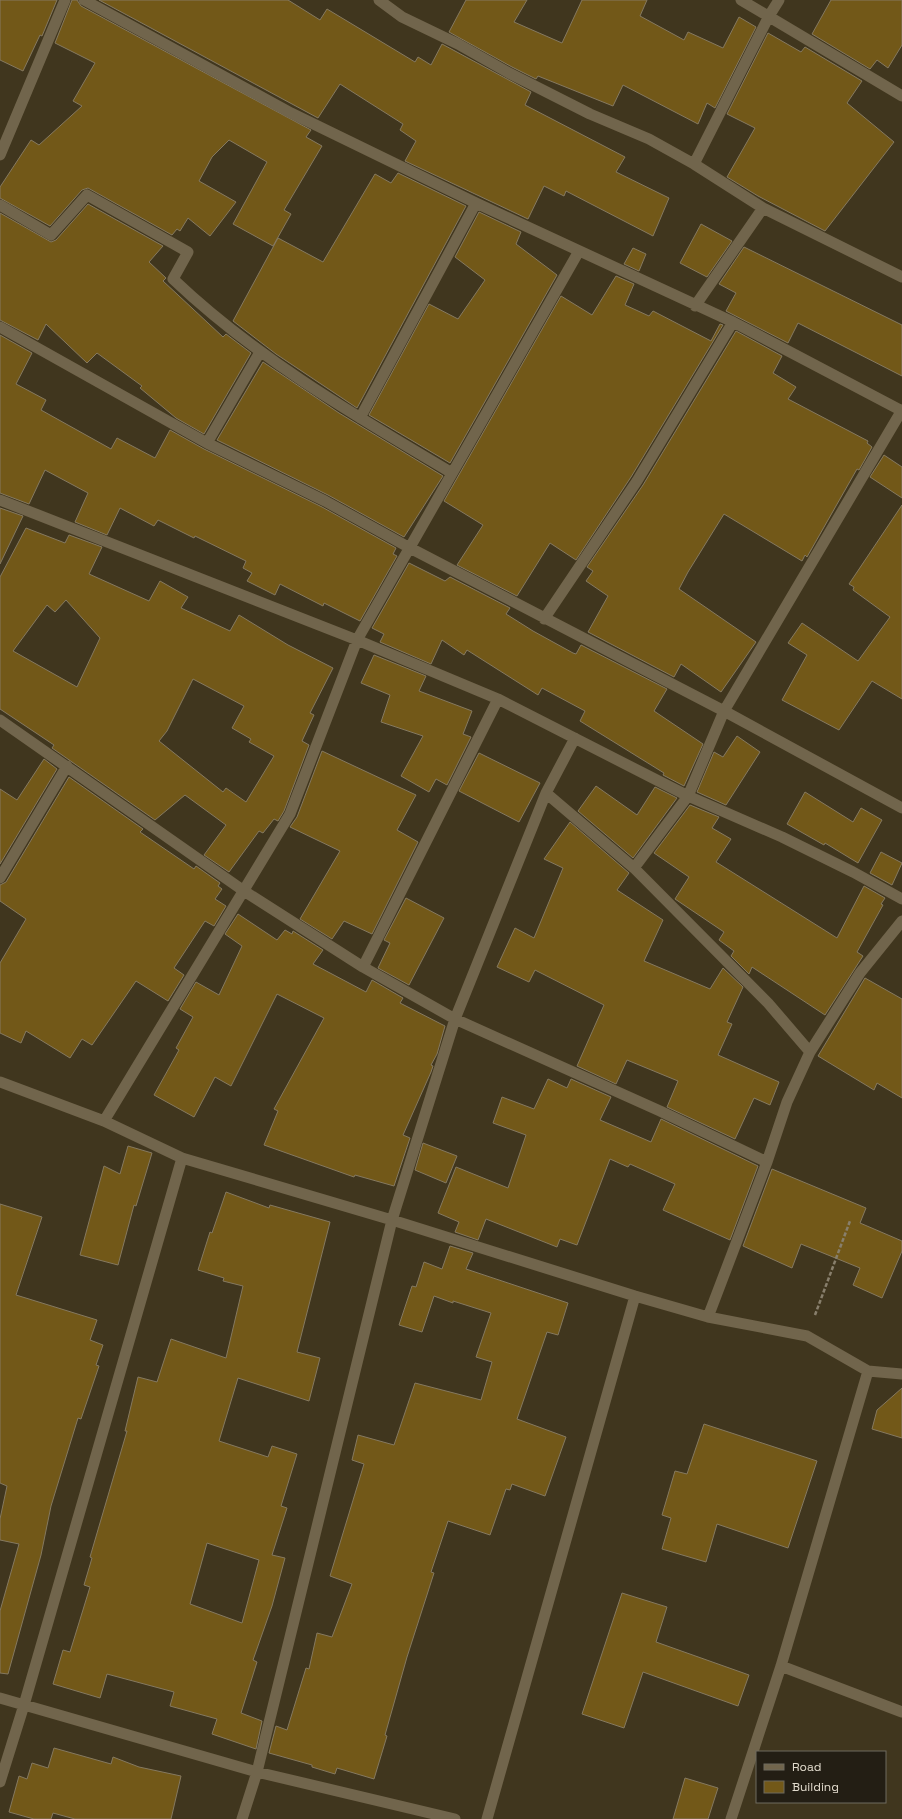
<svg xmlns="http://www.w3.org/2000/svg" width="902" height="1819" font-family="'Space Grotesk',sans-serif">
<rect width="100%" height="100%" fill="#40361e"/>
<!-- building -->
<path fill="#725818" stroke="#857960" fill-rule="evenodd" d="M 0,0 L 57,0 L 42,36 L 40,35 L 23,71 L 0,60 Z
M 72,0 L 77,0 L 81,6 L 311,130 L 306,137 L 322,146 L 284,210 L 291,214 L 273,246 L 233,224 L 267,162 L 229,140 L 212,157 L 199,181 L 236,202 L 210,236 L 188,218 L 180,231 L 177,229 L 172,235 L 88,188 L 82,190 L 50,226 L 0,198 L 0,187 L 31,140 L 39,145 L 82,106 L 73,101 L 95,63 L 55,43 Z
M 99,0 L 288,0 L 320,20 L 327,9 L 415,62 L 418,57 L 431,65 L 442,44 L 531,92 L 525,105 L 625,157 L 616,172 L 669,198 L 653,236 L 566,191 L 564,196 L 544,186 L 528,219 L 405,161 L 416,141 L 400,130 L 403,124 L 340,84 L 318,118 Z
M 466,0 L 527,0 L 514,22 L 562,43 L 582,0 L 647,0 L 640,16 L 684,40 L 688,32 L 723,48 L 739,17 L 756,27 L 715,108 L 707,103 L 698,124 L 623,85 L 613,106 L 538,76 L 536,79 L 512,67 L 449,32 Z
M 831,0 L 902,0 L 902,45 L 888,68 L 877,60 L 870,69 L 812,34 Z
M 768,33 L 801,52 L 805,47 L 862,81 L 847,103 L 894,142 L 825,231 L 758,196 L 727,177 L 755,128 L 727,114 Z
M 398,173 L 466,206 L 357,408 L 276,354 L 233,321 L 278,238 L 323,262 L 375,174 L 391,183 Z
M 88,204 L 163,246 L 149,262 L 166,278 L 163,281 L 223,337 L 226,334 L 251,353 L 204,434 L 176,418 L 140,388 L 142,386 L 97,353 L 87,363 L 46,324 L 38,340 L 0,320 L 0,213 L 51,242 L 56,240 Z
M 479,212 L 521,232 L 516,244 L 557,275 L 450,463 L 369,415 L 429,304 L 458,319 L 485,280 L 455,257 Z
M 701,224 L 732,241 L 707,277 L 680,263 Z
M 744,247 L 902,325 L 902,376 L 798,323 L 788,343 L 726,311 L 736,293 L 719,284 Z
M 633,248 L 646,254 L 639,271 L 624,264 Z
M 616,276 L 634,284 L 625,305 L 649,316 L 653,311 L 711,341 L 720,324 L 723,325 L 631,477 L 576,560 L 550,543 L 517,596 L 457,565 L 483,525 L 444,501 L 561,296 L 592,315 Z
M 736,331 L 782,356 L 773,373 L 796,387 L 788,399 L 868,441 L 867,443 L 872,447 L 859,470 L 857,469 L 807,557 L 805,555 L 802,561 L 724,514 L 688,572 L 679,589 L 756,642 L 721,692 L 681,664 L 674,677 L 588,632 L 608,596 L 586,581 L 593,571 L 587,567 L 643,485 Z
M 0,335 L 32,353 L 16,384 L 46,400 L 41,410 L 111,449 L 117,438 L 155,458 L 170,430 L 204,449 L 322,507 L 396,548 L 393,554 L 397,556 L 360,621 L 324,603 L 323,606 L 280,584 L 275,595 L 247,581 L 252,573 L 243,568 L 246,561 L 195,536 L 194,538 L 158,520 L 154,526 L 120,508 L 107,535 L 75,522 L 88,493 L 45,470 L 29,504 L 0,493 Z
M 263,362 L 339,413 L 443,476 L 404,537 L 328,495 L 217,440 Z
M 884,455 L 902,467 L 902,498 L 870,477 Z
M 902,505 L 902,699 L 872,681 L 839,730 L 782,700 L 807,655 L 788,643 L 802,623 L 858,661 L 890,617 L 853,590 L 854,587 L 849,584 Z
M 0,508 L 23,516 L 0,564 Z
M 26,528 L 65,543 L 69,535 L 102,547 L 89,574 L 149,601 L 160,581 L 188,597 L 181,608 L 230,631 L 239,615 L 288,645 L 333,668 L 310,713 L 314,715 L 302,741 L 309,745 L 284,811 L 278,821 L 274,819 L 263,833 L 259,831 L 229,872 L 204,855 L 226,825 L 185,795 L 155,820 L 52,748 L 54,745 L 0,709 L 0,577 ZM 66,600 L 100,638 L 77,687 L 13,651 L 47,605 L 55,612 ZM 193,679 L 244,706 L 232,728 L 251,739 L 249,742 L 274,756 L 246,802 L 226,788 L 223,792 L 159,741 L 167,731 Z
M 409,563 L 445,581 L 450,577 L 510,608 L 506,614 L 533,631 L 573,653 L 576,654 L 581,645 L 667,689 L 654,711 L 703,744 L 684,786 L 663,775 L 664,773 L 580,721 L 585,711 L 542,688 L 538,695 L 467,650 L 464,655 L 442,640 L 431,664 L 380,642 L 384,634 L 372,628 Z
M 374,655 L 426,676 L 419,691 L 472,711 L 463,734 L 471,737 L 447,785 L 436,779 L 429,792 L 401,776 L 423,736 L 381,722 L 390,695 L 361,683 Z
M 737,736 L 760,752 L 726,805 L 697,792 L 714,752 L 723,757 Z
M 322,751 L 416,795 L 397,830 L 418,842 L 372,934 L 344,921 L 332,939 L 300,919 L 340,851 L 290,827 L 297,817 Z
M 479,753 L 540,783 L 519,822 L 459,791 Z
M 44,759 L 57,769 L 0,864 L 0,789 L 17,800 Z
M 69,777 L 143,829 L 140,832 L 194,869 L 196,866 L 220,883 L 218,886 L 222,889 L 215,899 L 226,906 L 214,926 L 205,921 L 174,968 L 184,975 L 168,1001 L 136,981 L 92,1045 L 82,1039 L 70,1058 L 26,1031 L 21,1043 L 0,1033 L 0,963 L 26,919 L 0,901 L 0,885 L 6,882 Z
M 596,786 L 637,815 L 655,787 L 677,798 L 633,858 L 578,811 Z
M 805,792 L 853,822 L 861,808 L 882,820 L 858,863 L 825,843 L 824,845 L 787,824 Z
M 690,805 L 719,817 L 712,828 L 731,839 L 716,862 L 837,938 L 864,886 L 885,898 L 881,904 L 883,905 L 857,952 L 863,956 L 825,1015 L 752,967 L 749,974 L 731,956 L 734,951 L 719,940 L 724,932 L 675,899 L 689,877 L 654,853 Z
M 570,822 L 629,873 L 617,890 L 663,920 L 644,961 L 710,989 L 723,968 L 743,987 L 727,1022 L 732,1024 L 718,1055 L 779,1082 L 770,1105 L 754,1098 L 735,1139 L 667,1107 L 678,1081 L 627,1060 L 616,1084 L 577,1066 L 604,1005 L 535,970 L 529,982 L 497,967 L 515,928 L 534,938 L 563,868 L 544,859 Z
M 881,852 L 902,863 L 892,885 L 870,873 Z
M 406,898 L 444,918 L 409,985 L 378,968 L 390,943 L 384,940 Z
M 238,914 L 277,940 L 285,930 L 292,934 L 293,931 L 323,950 L 313,964 L 366,992 L 372,980 L 403,998 L 400,1003 L 445,1026 L 437,1054 L 431,1065 L 433,1066 L 431,1072 L 403,1135 L 410,1138 L 394,1186 L 355,1175 L 354,1177 L 264,1145 L 278,1111 L 274,1109 L 324,1018 L 277,994 L 231,1086 L 215,1077 L 194,1117 L 154,1095 L 179,1050 L 176,1048 L 193,1017 L 180,1009 L 196,982 L 219,995 L 242,946 L 225,934 Z
M 865,978 L 902,999 L 902,1098 L 877,1083 L 874,1090 L 818,1056 Z
M 548,1079 L 567,1088 L 571,1079 L 611,1097 L 600,1120 L 651,1142 L 661,1119 L 758,1166 L 730,1240 L 663,1210 L 675,1184 L 630,1164 L 628,1167 L 610,1159 L 577,1245 L 560,1239 L 557,1247 L 486,1219 L 478,1240 L 455,1232 L 459,1222 L 438,1213 L 456,1167 L 508,1188 L 526,1135 L 493,1123 L 502,1097 L 534,1109 Z
M 423,1143 L 457,1156 L 446,1183 L 415,1170 Z
M 128,1146 L 152,1153 L 136,1206 L 134,1205 L 118,1265 L 80,1255 L 104,1166 L 120,1174 Z
M 772,1169 L 866,1208 L 860,1223 L 902,1241 L 902,1251 L 882,1298 L 853,1285 L 860,1268 L 801,1244 L 792,1268 L 743,1246 Z
M 226,1192 L 269,1208 L 270,1205 L 330,1222 L 297,1352 L 320,1358 L 309,1401 L 238,1378 L 219,1441 L 268,1457 L 272,1446 L 297,1454 L 281,1506 L 287,1508 L 272,1555 L 285,1558 L 272,1606 L 253,1660 L 257,1662 L 241,1713 L 262,1721 L 256,1749 L 212,1734 L 217,1719 L 170,1706 L 174,1692 L 107,1674 L 100,1698 L 53,1684 L 63,1650 L 70,1652 L 90,1587 L 84,1585 L 92,1558 L 90,1557 L 127,1431 L 125,1431 L 138,1377 L 157,1382 L 171,1339 L 226,1358 L 243,1286 L 223,1281 L 224,1278 L 198,1270 L 210,1232 L 212,1233 ZM 207,1543 L 259,1560 L 242,1623 L 190,1604 Z
M 0,1204 L 42,1217 L 16,1295 L 97,1320 L 90,1340 L 103,1345 L 96,1365 L 99,1366 L 81,1419 L 78,1418 L 51,1506 L 41,1555 L 8,1674 L 0,1673 L 0,1611 L 19,1544 L 0,1540 L 0,1519 L 7,1486 L 0,1483 Z
M 450,1246 L 473,1253 L 466,1269 L 568,1303 L 558,1335 L 547,1332 L 517,1419 L 566,1437 L 545,1496 L 512,1484 L 510,1490 L 506,1489 L 490,1535 L 448,1521 L 431,1572 L 434,1573 L 407,1657 L 385,1735 L 387,1736 L 374,1779 L 337,1768 L 335,1774 L 312,1767 L 312,1765 L 269,1753 L 276,1726 L 287,1730 L 306,1668 L 309,1669 L 317,1633 L 332,1637 L 352,1584 L 330,1576 L 364,1464 L 352,1460 L 358,1435 L 394,1445 L 415,1383 L 481,1400 L 492,1362 L 476,1357 L 491,1313 L 453,1301 L 453,1303 L 434,1296 L 422,1332 L 399,1325 L 412,1286 L 416,1287 L 424,1262 L 442,1269 Z
M 902,1388 L 902,1438 L 872,1429 L 877,1410 Z
M 704,1424 L 817,1461 L 788,1548 L 717,1524 L 706,1562 L 662,1549 L 671,1518 L 662,1515 L 675,1471 L 687,1474 Z
M 622,1593 L 667,1607 L 656,1642 L 749,1675 L 738,1706 L 643,1672 L 624,1728 L 582,1714 Z
M 54,1748 L 111,1764 L 113,1757 L 139,1767 L 181,1776 L 171,1819 L 75,1819 L 53,1813 L 51,1819 L 34,1819 L 9,1812 L 19,1776 L 27,1779 L 32,1763 L 48,1768 Z
M 685,1778 L 718,1788 L 708,1819 L 673,1819 Z"/>
<g fill="none" stroke-linecap="round" stroke-linejoin="round">
<!-- path -->
<path stroke="#887f6c" stroke-width="2.5" stroke-dasharray="4 2" stroke-linecap="butt" d="M 815,1315 L 850,1221"/>
<!-- minor -->
<path stroke="#71654c" stroke-width="11" d="M 84,0 L 291,113 L 476,203 L 733,322 L 902,411
M 379,0 L 402,17 L 458,44 L 509,73 L 590,114 L 649,139 L 694,164 L 763,208 L 902,277
M 741,0 L 902,96
M 0,155 L 65,0
M 694,164 L 769,16 L 779,0
M 0,205 L 51,235 L 87,195 L 188,252 L 173,279 C 256,358 354,415 452,473
M 695,306 L 763,208
M 0,327 L 207,443 L 325,501 L 410,548 L 724,711 L 902,808
M 360,418 L 476,203
M 207,443 L 260,352
M 0,500 L 357,640 L 498,699 L 688,796 L 782,837 L 853,872 L 902,899
M 544,619 L 637,481 L 733,322
M 0,720 L 244,891 L 363,967 L 455,1019 L 660,1111 L 767,1162
M 546,793 L 634,868 L 768,1003 L 810,1052
M 634,868 L 688,796 L 724,711 L 902,410
M 0,878 L 67,766
M 363,967 L 498,699
M 0,1082 L 104,1121 L 182,1158 L 392,1220 L 635,1296 L 708,1317 L 807,1336 L 868,1371 L 902,1374
M 104,1121 L 290,814 L 357,640 L 579,251
M 708,1317 L 767,1162 L 787,1102 L 810,1052 L 860,973 L 902,921
M 781,1666 L 902,1712
M 0,1698 L 257,1772 L 455,1819
M 0,1782 L 24,1705 L 182,1158
M 242,1819 L 257,1772 L 392,1220 L 455,1019 L 546,793 L 575,738
M 487,1819 L 635,1296
M 731,1819 L 781,1666 L 868,1371"/>
</g>
<!-- legend -->
<rect x="756" y="1751" width="130" height="52" fill="#231e14" stroke="#6f6a5e"/>
<rect x="764" y="1764" width="20" height="6" fill="#71654c" stroke="#6f6a5e"/>
<text x="792" y="1771" font-size="12" fill="#e2dbcd">Road</text>
<rect x="764" y="1781" width="20" height="12" fill="#725818" stroke="#6f6a5e"/>
<text x="792" y="1791" font-size="12" fill="#e2dbcd">Building</text>
</svg>
